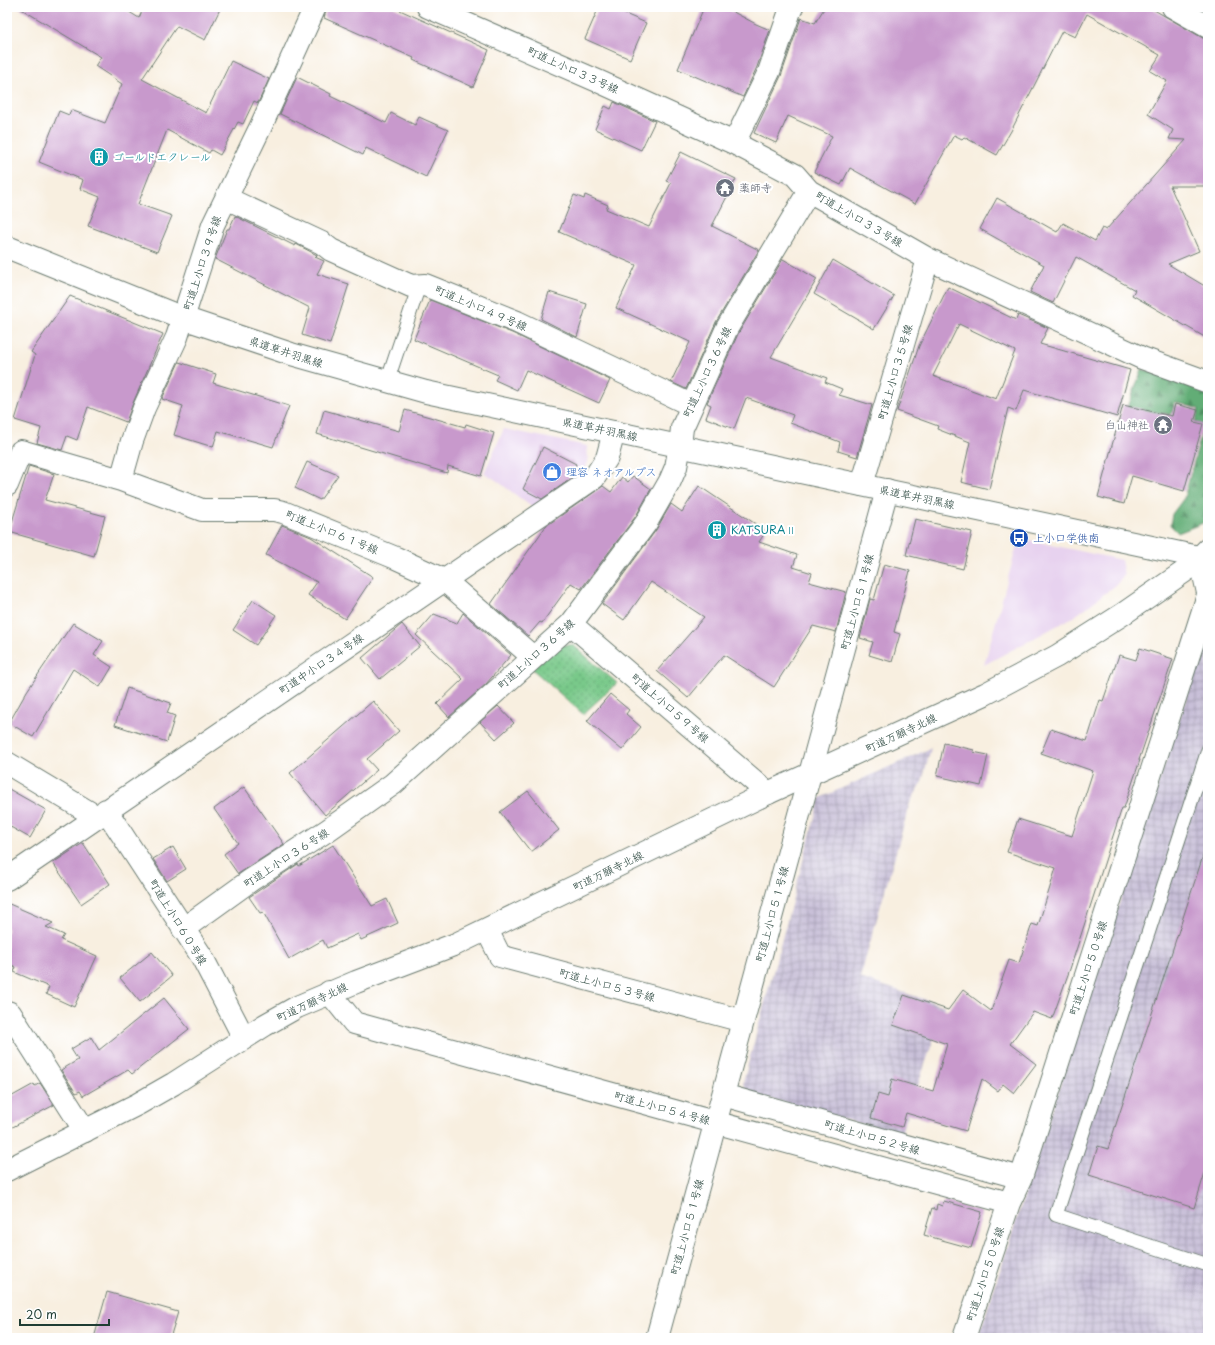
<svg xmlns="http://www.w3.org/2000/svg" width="1215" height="1345" font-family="'Playpen Sans','Klee One',sans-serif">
<defs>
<pattern id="industrial-grid" width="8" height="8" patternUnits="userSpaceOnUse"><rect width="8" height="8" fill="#c8bfd8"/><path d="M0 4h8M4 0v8" fill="none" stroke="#a29cb0"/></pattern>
<pattern id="grass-dots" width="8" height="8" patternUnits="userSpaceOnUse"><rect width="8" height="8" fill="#79c98a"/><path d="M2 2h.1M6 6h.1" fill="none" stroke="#63a472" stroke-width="1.8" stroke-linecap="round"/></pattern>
<pattern id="forest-firs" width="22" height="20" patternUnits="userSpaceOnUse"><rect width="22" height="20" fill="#62ad76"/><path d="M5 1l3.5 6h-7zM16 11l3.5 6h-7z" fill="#508e62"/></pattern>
</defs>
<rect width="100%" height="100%" fill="#fff"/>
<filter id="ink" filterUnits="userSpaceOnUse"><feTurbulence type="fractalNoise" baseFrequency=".025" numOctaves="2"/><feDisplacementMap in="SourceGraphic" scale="8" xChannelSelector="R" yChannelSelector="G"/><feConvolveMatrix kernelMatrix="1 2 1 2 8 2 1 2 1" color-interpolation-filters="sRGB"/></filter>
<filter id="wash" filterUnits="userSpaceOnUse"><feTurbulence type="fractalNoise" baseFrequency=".012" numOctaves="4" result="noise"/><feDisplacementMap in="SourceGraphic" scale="16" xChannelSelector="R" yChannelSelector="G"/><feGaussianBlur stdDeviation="0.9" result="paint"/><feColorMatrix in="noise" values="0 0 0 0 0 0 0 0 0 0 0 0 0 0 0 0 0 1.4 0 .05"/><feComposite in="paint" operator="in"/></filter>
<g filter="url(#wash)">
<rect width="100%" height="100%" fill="#f8efe0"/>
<!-- built -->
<path fill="#e7d2ef" d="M 504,429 L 587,446 L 588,459 L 584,477 L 533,508 L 496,480 L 484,473 Z
M 1019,538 L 1121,560 L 1124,575 L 1116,585 L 1075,616 L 984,665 Z"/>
<!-- industrial -->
<path fill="url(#industrial-grid)" d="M 1208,631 L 1208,1338 L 978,1338 Z
M 931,748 L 922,782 L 910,803 L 860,978 L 945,1006 L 901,1135 L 748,1093 L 743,1083 L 820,798 Z"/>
<!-- grass -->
<path fill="url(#grass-dots)" stroke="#4c835f" d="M 562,645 L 573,645 L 617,683 L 583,714 L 531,668 Z"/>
<!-- forest -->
<path fill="url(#forest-firs)" stroke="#407555" d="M 1142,369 L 1208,393 L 1208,517 L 1203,523 L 1178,533 L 1170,525 L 1172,514 L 1184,498 L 1204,425 L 1195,422 L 1199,409 L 1175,402 L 1171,415 L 1163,413 L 1156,435 L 1111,453 Z"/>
<g id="blocks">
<!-- building -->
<path fill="#c899cc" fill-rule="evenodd" d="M 18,7 L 121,7 L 139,18 L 143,9 L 138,7 L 221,7 L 205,40 L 177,26 L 142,79 L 206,113 L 231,61 L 269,79 L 258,103 L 254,101 L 243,124 L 238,122 L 220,155 L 211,150 L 209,153 L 167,130 L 138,204 L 172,216 L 157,252 L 88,226 L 100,197 L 80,189 L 83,180 L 39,162 L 59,111 L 69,115 L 71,110 L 105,123 L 122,84 L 95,66 L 101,57 Z
M 327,7 L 393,7 L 489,50 L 473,87 L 413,60 L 414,58 L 324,18 Z
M 599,7 L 609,7 L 646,23 L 630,59 L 585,39 Z
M 704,7 L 724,7 L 756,24 L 770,30 L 757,67 L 743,97 L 678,69 Z
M 825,7 L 1149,7 L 1208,41 L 1208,186 L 1170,186 L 1199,251 L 1168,264 L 1208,288 L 1208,339 L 1132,295 L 1135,290 L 1076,257 L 1053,303 L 1030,292 L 1044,265 L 980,229 L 997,198 L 1057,232 L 1063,223 L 1095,241 L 1102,228 L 1106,230 L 1186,140 L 1169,139 L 1173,130 L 1148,114 L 1167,81 L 1150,71 L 1160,55 L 1087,14 L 1075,37 L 1062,31 L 1011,131 L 997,155 L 964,137 L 962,139 L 954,135 L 915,204 L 850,168 L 841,185 L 814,172 L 832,136 L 788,116 L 776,143 L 754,133 L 781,76 L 801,18 L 815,23 Z
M 297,77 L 331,94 L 330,96 L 386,123 L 391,113 L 415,125 L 419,117 L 448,130 L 426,177 L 366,148 L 363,155 L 280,114 Z
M 614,102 L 655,121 L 641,150 L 595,129 L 605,106 L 611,109 Z
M 681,152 L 736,179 L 712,226 L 759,250 L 716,322 L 686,389 L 671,382 L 690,342 L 616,308 L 636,265 L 559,232 L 574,195 L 584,199 L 585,195 L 608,205 L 606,209 L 649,227 L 671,183 L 666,181 Z
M 235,216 L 295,246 L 296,244 L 315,254 L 317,255 L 315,257 L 324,261 L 317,274 L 349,284 L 330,344 L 302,335 L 310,308 L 215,259 L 227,229 L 229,229 Z
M 783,259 L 817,279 L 771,357 L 827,378 L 825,382 L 842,389 L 839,395 L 872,405 L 857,457 L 838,451 L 840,442 L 790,423 L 793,415 L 746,398 L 734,429 L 706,418 L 711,405 L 707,403 L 738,334 Z
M 833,260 L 894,296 L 874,329 L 814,294 Z
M 948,287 L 1016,320 L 1018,315 L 1048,328 L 1040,344 L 1130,370 L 1117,417 L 1024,390 L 1016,411 L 1008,408 L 989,489 L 961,482 L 970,442 L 937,429 L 938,426 L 897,411 L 919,346 ZM 959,324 L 1015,351 L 996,399 L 933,376 Z
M 549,292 L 587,304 L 577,337 L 541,319 Z
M 70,296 L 163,334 L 133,403 L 126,422 L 88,407 L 77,440 L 67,436 L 62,450 L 37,443 L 41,428 L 15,420 L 35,355 L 31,352 Z
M 430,300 L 512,333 L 610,380 L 599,403 L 526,370 L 517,390 L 495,380 L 498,375 L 414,339 Z
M 179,362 L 216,374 L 213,383 L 289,406 L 273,447 L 218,431 L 213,447 L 174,435 L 183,406 L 162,399 Z
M 1175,404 L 1198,410 L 1194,422 L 1203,424 L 1184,491 L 1132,476 L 1124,504 L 1098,497 L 1123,405 L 1172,416 Z
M 324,410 L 399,431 L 405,410 L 465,427 L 466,424 L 494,433 L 481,476 L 448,466 L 447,473 L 317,434 Z
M 543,447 L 576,464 L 575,467 L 582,471 L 542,499 L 523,489 Z
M 307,462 L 338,475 L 320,500 L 295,488 Z
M 29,466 L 54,474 L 45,500 L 105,516 L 94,556 L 9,532 Z
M 633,476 L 651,489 L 636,516 L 581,589 L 571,583 L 542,623 L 540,622 L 528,636 L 491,604 L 546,526 L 603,486 L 611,492 L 622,477 L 628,482 Z
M 699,486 L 766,531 L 759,542 L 797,555 L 793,567 L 812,573 L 809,582 L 846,592 L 836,632 L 813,626 L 774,687 L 724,655 L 688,698 L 657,671 L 704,617 L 651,582 L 624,620 L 602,604 L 656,530 L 671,504 L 682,512 Z
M 915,519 L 972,532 L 963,569 L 906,555 Z
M 282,525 L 311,537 L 373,577 L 345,619 L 308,595 L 317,582 L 266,555 Z
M 884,564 L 910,571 L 894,632 L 900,634 L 892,662 L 869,655 L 873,642 L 860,638 L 870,599 L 874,600 Z
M 253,600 L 276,615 L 256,645 L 233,630 Z
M 463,613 L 511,655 L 486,684 L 449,717 L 437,704 L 463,679 L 416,635 L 434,614 L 457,623 Z
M 73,623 L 103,641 L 94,655 L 112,667 L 100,687 L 73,669 L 33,737 L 9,723 L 27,691 Z
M 402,624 L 420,646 L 380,679 L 362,658 Z
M 1140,648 L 1173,659 L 1139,760 L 1140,760 L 1124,808 L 1122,808 L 1070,969 L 1052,1019 L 1033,1012 L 1010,1044 L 1036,1064 L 1014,1093 L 1003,1084 L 998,1091 L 982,1079 L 966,1131 L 906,1113 L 902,1127 L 871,1118 L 878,1094 L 888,1097 L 892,1079 L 933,1091 L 947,1044 L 893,1025 L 904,995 L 948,1010 L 963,990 L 991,1011 L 1009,960 L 1019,963 L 1032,924 L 1038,926 L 1056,868 L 1007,852 L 1018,819 L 1072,836 L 1093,771 L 1041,753 L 1051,729 L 1087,741 L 1100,700 L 1103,701 L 1119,655 L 1136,660 Z
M 127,688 L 171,703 L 167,713 L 175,716 L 167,742 L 115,725 Z
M 610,694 L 629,710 L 626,714 L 641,727 L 622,750 L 587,721 Z
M 373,701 L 399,731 L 367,759 L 377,770 L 325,815 L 290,773 Z
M 498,706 L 514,723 L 496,739 L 480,722 Z
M 944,743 L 974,750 L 973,752 L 988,755 L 981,786 L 937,776 Z
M 244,787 L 284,844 L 238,874 L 224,854 L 238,843 L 214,809 Z
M 7,788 L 46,810 L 30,838 L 7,825 Z
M 528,791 L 559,830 L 531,852 L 500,812 Z
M 83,843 L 110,884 L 81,904 L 53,863 Z
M 333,845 L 372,906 L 387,899 L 398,923 L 361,940 L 358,934 L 327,948 L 323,940 L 289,959 L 263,912 L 260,913 L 249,897 L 298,864 L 299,866 Z
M 173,847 L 186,869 L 167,881 L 153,859 Z
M 1203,856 L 1208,857 L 1208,1163 L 1194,1208 L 1089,1175 L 1098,1146 L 1108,1149 Z
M 7,903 L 53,923 L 46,927 L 64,935 L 61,940 L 97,956 L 74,1007 L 46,994 L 49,987 L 14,972 L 16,967 L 7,963 Z
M 152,952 L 172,976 L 140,1002 L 120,978 Z
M 164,998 L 189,1029 L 132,1074 L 128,1070 L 83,1096 L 80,1091 L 76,1093 L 61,1070 L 78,1060 L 71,1049 L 91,1037 L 99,1050 Z
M 40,1083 L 54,1105 L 7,1130 L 7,1099 L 34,1084 L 35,1086 Z
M 944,1201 L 982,1212 L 971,1248 L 924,1235 L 932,1208 L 936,1210 L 937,1204 L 942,1206 Z
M 107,1292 L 178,1312 L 170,1338 L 94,1338 Z"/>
</g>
</g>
<g filter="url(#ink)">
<use href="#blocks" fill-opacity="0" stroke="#6b7b70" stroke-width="1"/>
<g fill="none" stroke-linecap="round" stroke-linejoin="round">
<defs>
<path id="service" d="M 387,382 L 419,286
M 1208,750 L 1056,1215 L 1208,1265"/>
<path id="minor" d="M 428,7 L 600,82 L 734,143 L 795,175 L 809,191 L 928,259 L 1142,358 L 1208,382
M 1173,7 L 1208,27
M 734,143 L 769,72 L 790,11 L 792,7
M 226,198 L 322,243 L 331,250 L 411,286 L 425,285 L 517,322 L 691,405
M 121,480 L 132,441 L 144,408 L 177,337 L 213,225 L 261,126 L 315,7
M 7,485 L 21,451 L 121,480 L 202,510 L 274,510 L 283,512 L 396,558 L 444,580 L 533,657
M 862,485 L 928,259
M 1200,557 L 1208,593
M 571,624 L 768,793
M 7,763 L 97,817
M 106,810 L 202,957 L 244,1038
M 7,879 L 594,478 L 607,458 L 614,432
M 183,929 L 251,880 L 328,830 L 393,784 L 571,624 L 646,523 L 670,481 L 676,467 L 680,446 L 682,428 L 727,328 L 809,191
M 487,930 L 500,956 L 743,1021
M 329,992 L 354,1023 L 1009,1203
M 7,1012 L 10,1013 L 85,1131
M 723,1095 L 1021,1178
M 657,1338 L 887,490
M 964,1338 L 1009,1203 L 1021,1178 L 1208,595"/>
<path id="tertiary" d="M 7,1170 L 138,1104 L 173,1084 L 265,1025 L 297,1007 L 356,982 L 456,944 L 768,793 L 985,694 L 1057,656 L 1123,614 L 1188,569 L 1208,549"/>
<path id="secondary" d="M 7,247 L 183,318 L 291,354 L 426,392 L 1208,559"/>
</defs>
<!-- service casing -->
<use href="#service" stroke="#6b7b70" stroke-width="15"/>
<!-- minor casing -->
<use href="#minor" stroke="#6b7b70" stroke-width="24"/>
<!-- tertiary casing -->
<use href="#tertiary" stroke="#6b7b70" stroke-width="24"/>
<!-- secondary casing -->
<use href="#secondary" stroke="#6b7b70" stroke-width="24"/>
<!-- service -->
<use href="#service" stroke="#fff" stroke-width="13"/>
<!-- minor -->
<use href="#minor" stroke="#fff" stroke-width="22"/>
<!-- tertiary -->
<use href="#tertiary" stroke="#fff" stroke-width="22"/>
<!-- secondary -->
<use href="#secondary" stroke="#fff" stroke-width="22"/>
</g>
</g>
<!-- icons -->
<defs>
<symbol id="building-disc" viewBox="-11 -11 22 22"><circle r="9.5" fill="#0f9aa8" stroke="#fff"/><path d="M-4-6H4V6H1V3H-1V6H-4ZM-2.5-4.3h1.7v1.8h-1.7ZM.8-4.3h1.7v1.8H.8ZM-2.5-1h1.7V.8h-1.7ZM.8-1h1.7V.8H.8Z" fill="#fff"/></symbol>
<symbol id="temple-disc" viewBox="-11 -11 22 22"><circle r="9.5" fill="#6b7280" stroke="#fff"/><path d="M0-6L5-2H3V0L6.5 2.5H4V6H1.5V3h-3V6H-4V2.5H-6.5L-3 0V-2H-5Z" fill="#fff"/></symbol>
<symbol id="shop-disc" viewBox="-11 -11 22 22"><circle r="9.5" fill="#3f7fe0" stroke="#fff"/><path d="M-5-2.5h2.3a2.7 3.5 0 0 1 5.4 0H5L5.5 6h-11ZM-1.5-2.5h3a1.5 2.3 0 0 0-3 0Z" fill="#fff"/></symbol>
<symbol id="bus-disc" viewBox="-11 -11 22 22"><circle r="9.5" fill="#1a4fb4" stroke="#fff"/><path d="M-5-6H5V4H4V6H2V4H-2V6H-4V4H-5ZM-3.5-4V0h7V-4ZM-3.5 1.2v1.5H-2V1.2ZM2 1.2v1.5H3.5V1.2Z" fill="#fff"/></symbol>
</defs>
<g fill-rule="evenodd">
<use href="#building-disc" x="88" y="146" width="22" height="22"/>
<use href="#temple-disc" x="714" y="177" width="22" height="22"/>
<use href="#temple-disc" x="1152" y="414" width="22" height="22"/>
<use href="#shop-disc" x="541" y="461" width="22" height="22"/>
<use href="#building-disc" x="706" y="519" width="22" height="22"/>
<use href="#bus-disc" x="1008" y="527" width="22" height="22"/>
</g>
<g text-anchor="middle" stroke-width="4" stroke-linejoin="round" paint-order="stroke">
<!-- street labels -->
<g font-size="11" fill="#1f3d34" stroke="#fff">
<text transform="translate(573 70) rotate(24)" y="4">町道上小口３３号線</text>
<text transform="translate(859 219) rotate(30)" y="4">町道上小口３３号線</text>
<text transform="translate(202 263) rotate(-72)" y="4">町道上小口３９号線</text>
<text transform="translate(481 308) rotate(23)" y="4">町道上小口４９号線</text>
<text transform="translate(286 352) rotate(18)" y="4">県道草井羽黒線</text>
<text transform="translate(707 372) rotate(-65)" y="4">町道上小口３６号線</text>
<text transform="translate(895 372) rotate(-74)" y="4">町道上小口３５号線</text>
<text transform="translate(600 429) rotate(12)" y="4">県道草井羽黒線</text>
<text transform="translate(917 497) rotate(12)" y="4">県道草井羽黒線</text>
<text transform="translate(332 532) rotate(22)" y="4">町道上小口６１号線</text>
<text transform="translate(857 602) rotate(-75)" y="4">町道上小口５１号線</text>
<text transform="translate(536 654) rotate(-42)" y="4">町道上小口３６号線</text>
<text transform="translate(321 664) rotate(-34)" y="4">町道中小口３４号線</text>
<text transform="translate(670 708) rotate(41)" y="4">町道上小口５９号線</text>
<text transform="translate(901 733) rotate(-25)" y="4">町道万願寺北線</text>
<text transform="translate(286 858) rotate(-33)" y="4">町道上小口３６号線</text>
<text transform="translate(608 871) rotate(-26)" y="4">町道万願寺北線</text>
<text transform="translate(772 914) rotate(-75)" y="4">町道上小口５１号線</text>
<text transform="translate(178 922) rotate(58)" y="4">町道上小口６０号線</text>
<text transform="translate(1088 968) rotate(-72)" y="4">町道上小口５０号線</text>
<text transform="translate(607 985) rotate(15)" y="4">町道上小口５３号線</text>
<text transform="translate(312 1002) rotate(-25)" y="4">町道万願寺北線</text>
<text transform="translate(662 1108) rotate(15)" y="4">町道上小口５４号線</text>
<text transform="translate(872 1137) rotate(16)" y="4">町道上小口５２号線</text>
<text transform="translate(687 1227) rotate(-75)" y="4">町道上小口５１号線</text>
<text transform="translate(985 1274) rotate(-72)" y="4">町道上小口５０号線</text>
</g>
<!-- culture labels -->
<g font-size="11" fill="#0d838f" stroke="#fff" text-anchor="start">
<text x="113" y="161">ゴールドエクレール</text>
<text x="731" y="534">KATSURAⅡ</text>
</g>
<!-- worship labels -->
<g font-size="11" fill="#5b616d" stroke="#fff" text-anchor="start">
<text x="739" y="192">薬師寺</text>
<text x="1149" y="429" text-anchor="end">白山神社</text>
</g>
<!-- shop labels -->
<g font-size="11" fill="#366cbe" stroke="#fff" text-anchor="start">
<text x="566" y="476">理容 ネオアルプス</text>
</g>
<!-- transit labels -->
<g font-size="11" fill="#164399" stroke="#fff" text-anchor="start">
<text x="1033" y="542">上小口学供南</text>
</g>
</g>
<!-- margin -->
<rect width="1215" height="1345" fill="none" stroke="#fff" stroke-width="24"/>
<!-- scale -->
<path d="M20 1319v6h89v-6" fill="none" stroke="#1f3d34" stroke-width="2"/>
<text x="26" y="1319" font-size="12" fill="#1f3d34" stroke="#ffffff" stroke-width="3" paint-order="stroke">20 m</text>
</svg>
